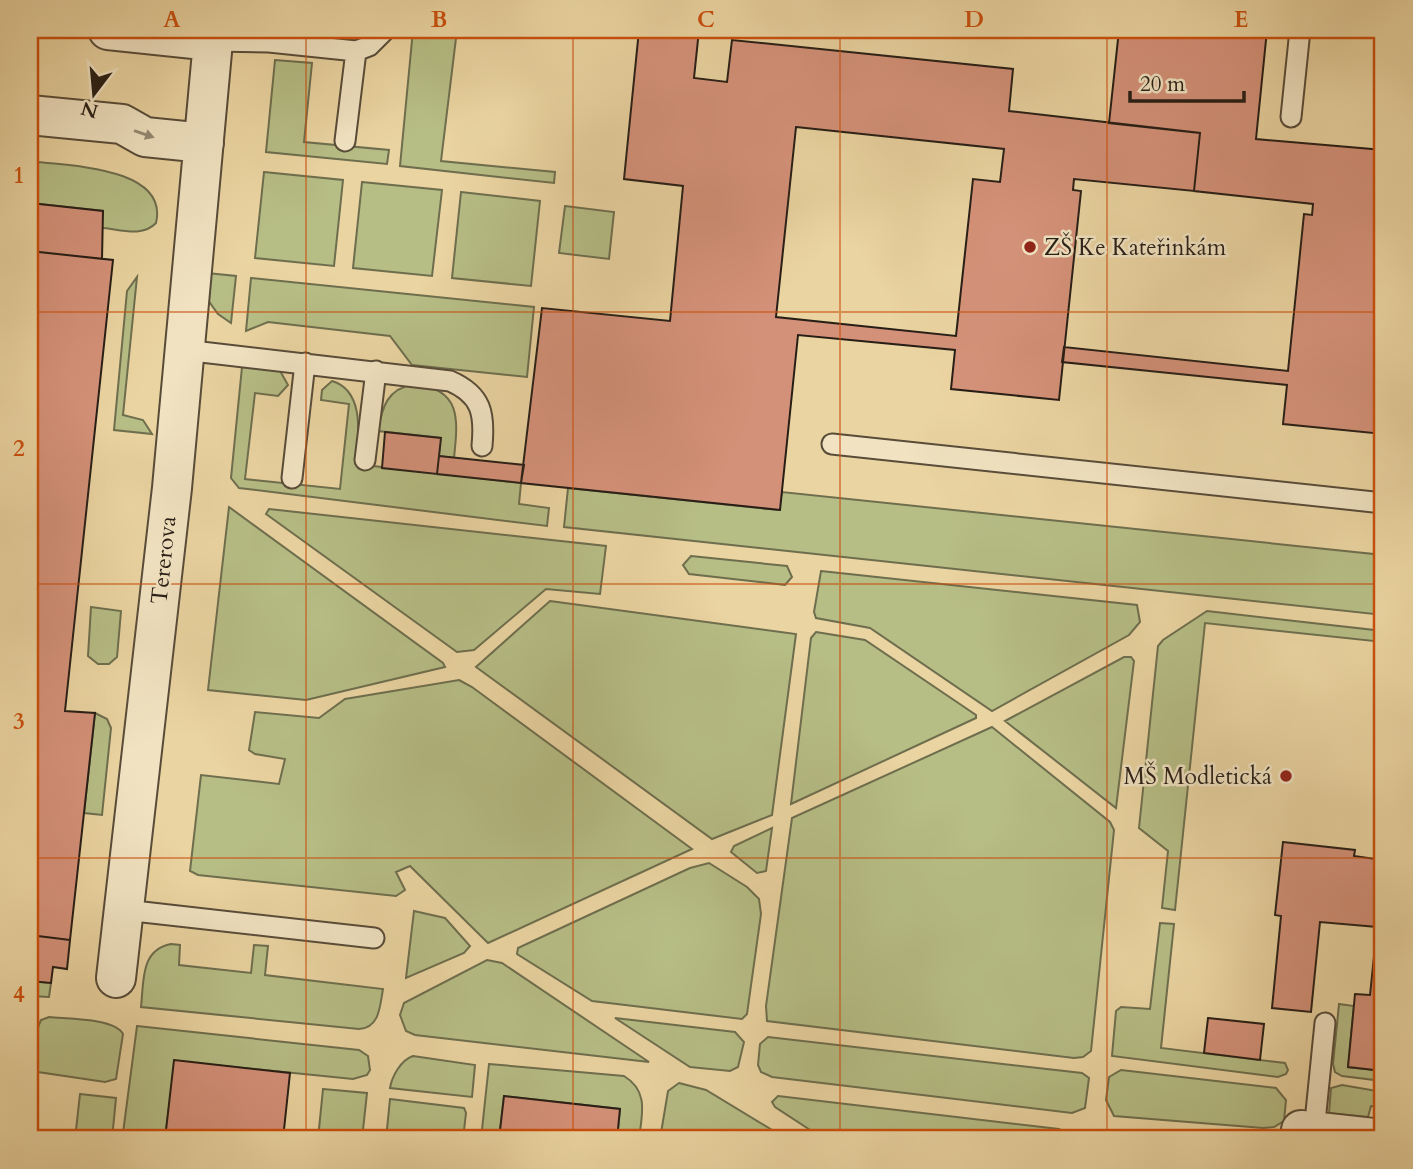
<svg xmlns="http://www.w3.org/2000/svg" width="1413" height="1169" font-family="Cardo,serif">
<rect width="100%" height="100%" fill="#ead4a1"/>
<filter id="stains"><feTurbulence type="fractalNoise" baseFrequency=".00286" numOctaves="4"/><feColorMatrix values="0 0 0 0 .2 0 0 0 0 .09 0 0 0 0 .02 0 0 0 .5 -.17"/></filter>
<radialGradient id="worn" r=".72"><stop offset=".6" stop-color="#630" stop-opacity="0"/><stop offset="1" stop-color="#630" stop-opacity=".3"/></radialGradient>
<!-- green -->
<path fill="#b6bd85" stroke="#6e6e4e" stroke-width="2" d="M 413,30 L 457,30 L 441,161 L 555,172 L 554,183 L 400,166 Z
M 275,60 L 312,63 L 304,142 L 389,150 L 387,164 L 266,152 Z
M 38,162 C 71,166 169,168 156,223 C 143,237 122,230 104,228 L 101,227 L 103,211 L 30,203 L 31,172 Z
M 264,172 L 343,180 L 334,266 L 255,258 Z
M 362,182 L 442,190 L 432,276 L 353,268 Z
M 461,192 L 540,201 L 531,286 L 452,278 Z
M 565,206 L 614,212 L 609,259 L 559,253 Z
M 207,273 L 236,276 L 231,323 L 218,314 L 205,296 Z
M 137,277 L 123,415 L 143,420 L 152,434 L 114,430 L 127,291 Z
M 251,278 L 534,307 L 527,377 L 412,365 L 390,336 L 268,322 L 246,331 Z
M 242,367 L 279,369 L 288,385 L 278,396 L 255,393 L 245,479 L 340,489 L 349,404 L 321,400 L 322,390 L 332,381 C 366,391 358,438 356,464 L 521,483 L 519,504 L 549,508 L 547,526 L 239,488 L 231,478 Z
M 414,384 C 462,389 458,420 454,458 L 439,456 L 440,438 L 378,431 C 382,407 387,389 414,384 Z
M 568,488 L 779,510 L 782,492 L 1383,555 L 1383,615 L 564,527 Z
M 229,507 L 443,663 L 445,667 L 306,700 L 208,690 Z
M 269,509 L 606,546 L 600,594 L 546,589 L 474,650 L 457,652 L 266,514 Z
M 691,556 L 787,566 L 792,577 L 785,585 L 689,574 L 683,565 Z
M 821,571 L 1137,605 L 1140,622 L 1129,635 L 992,711 L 870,628 L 816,618 L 814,612 Z
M 550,601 L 796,634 L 772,815 L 712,839 L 476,667 Z
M 91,607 L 121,611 L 117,657 L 109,664 L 98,664 L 88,656 Z
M 1207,611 L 1383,631 L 1383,642 L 1205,623 L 1175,910 L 1162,908 L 1168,851 L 1139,828 L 1158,646 L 1163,640 Z
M 816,632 L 865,640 L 976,715 L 976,718 L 791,804 L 811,638 Z
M 1124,657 L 1131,657 L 1134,661 L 1116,808 L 1005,721 Z
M 459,680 L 472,687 L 692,849 L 488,943 L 410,866 L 396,872 L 405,890 L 396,896 L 198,875 L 190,871 L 201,775 L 279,784 L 285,759 L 255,754 L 249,750 L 255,712 L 319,718 L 345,699 Z
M 95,713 L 107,719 L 111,728 L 102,815 L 84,813 Z
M 992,727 L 1110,822 L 1114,830 L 1091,1051 L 1083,1057 L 1074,1058 L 767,1021 L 766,1006 L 792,818 Z
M 772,828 L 766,871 L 757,873 L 731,852 L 734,846 Z
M 709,863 L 747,887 L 759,899 L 761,914 L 747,1014 L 742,1019 L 592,1001 L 517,954 L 518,948 L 690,868 Z
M 414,911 L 445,918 L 470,946 L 464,953 L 406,978 Z
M 1160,923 L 1174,924 L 1161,1048 L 1285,1063 L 1288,1070 L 1286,1074 L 1278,1077 L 1112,1056 L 1116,1011 L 1121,1007 L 1150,1009 Z
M 171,944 L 180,945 L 179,965 L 251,973 L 254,945 L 268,946 L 265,975 L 383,989 C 380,1005 380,1028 359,1029 L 141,1007 C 144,981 140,950 171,944 Z
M 487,960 L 502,963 L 649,1062 L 415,1035 L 406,1031 L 400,1015 L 404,1003 Z
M 30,981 L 51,983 L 49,997 L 30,996 Z
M 1339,1004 L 1354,1006 L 1348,1067 L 1383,1071 L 1383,1081 L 1342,1076 L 1335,1072 L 1333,1064 Z
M 49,1017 C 67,1019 115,1018 123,1034 L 116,1079 L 105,1082 L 38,1072 C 31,1062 35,1032 41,1020 Z
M 615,1018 L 735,1032 L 744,1042 L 738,1067 L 730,1071 L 690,1067 Z
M 137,1026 L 359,1050 L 368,1056 L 370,1070 L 367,1075 L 353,1079 L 175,1061 L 165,1139 L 126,1139 L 123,1133 Z
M 768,1037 L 1082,1073 L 1089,1078 L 1085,1108 L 1072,1113 L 772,1077 L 761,1072 L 758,1065 L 760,1044 Z
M 413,1056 L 475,1065 L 472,1097 L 390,1088 C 392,1076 401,1060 413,1056 Z
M 489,1064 L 624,1076 C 649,1091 642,1114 639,1139 L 617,1139 L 620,1109 L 504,1096 L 499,1139 L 481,1139 Z
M 1121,1070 L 1276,1088 L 1286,1100 L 1284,1121 L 1274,1127 L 1263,1128 L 1114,1116 L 1106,1100 L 1109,1077 Z
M 679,1083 L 706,1090 L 787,1139 L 660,1139 L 668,1091 Z
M 1342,1085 L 1383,1092 L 1383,1107 L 1371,1106 L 1368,1117 L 1329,1113 L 1331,1088 Z
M 323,1089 L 367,1093 L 362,1139 L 318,1139 Z
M 80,1094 L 116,1098 L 112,1139 L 75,1139 Z
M 778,1096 L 1059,1129 L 1075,1139 L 824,1139 L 775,1107 L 772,1102 Z
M 390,1099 L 464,1108 L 466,1113 L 463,1139 L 386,1139 Z"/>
<!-- building -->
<path fill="#d49179" stroke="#271e16" stroke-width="2" fill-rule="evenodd" d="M 639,30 L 699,30 L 694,78 L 727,82 L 732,40 L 1013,69 L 1009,111 L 1200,133 L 1194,191 L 1074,179 L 1073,190 L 1081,191 L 1059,400 L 951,389 L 955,350 L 798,335 L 780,510 L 521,483 L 542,308 L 670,321 L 683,186 L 624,179 ZM 796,127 L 1004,149 L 1000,182 L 973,179 L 956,336 L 776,317 Z
M 1119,30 L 1267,30 L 1256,139 L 1383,150 L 1383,434 L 1283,424 L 1287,385 L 1062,362 L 1064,347 L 1288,371 L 1304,214 L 1312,215 L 1313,204 L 1194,191 L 1200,133 L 1109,123 Z
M 30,203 L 103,211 L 102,259 L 30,251 Z
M 30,251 L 113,260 L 65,711 L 95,713 L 70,940 L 30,935 Z
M 385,432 L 441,438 L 437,474 L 382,468 Z
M 439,456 L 524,465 L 521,483 L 437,474 Z
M 1283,842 L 1355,850 L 1354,856 L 1383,860 L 1383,1071 L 1348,1067 L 1355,994 L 1370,995 L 1377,927 L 1320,922 L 1311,1012 L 1272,1008 L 1281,916 L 1275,915 Z
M 30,935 L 70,940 L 67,969 L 53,967 L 51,983 L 30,981 Z
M 1208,1018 L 1264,1024 L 1260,1060 L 1204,1053 Z
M 174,1060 L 290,1073 L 283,1139 L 165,1139 Z
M 504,1096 L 620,1109 L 617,1139 L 499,1139 Z"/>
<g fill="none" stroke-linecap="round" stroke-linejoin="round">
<defs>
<path id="lane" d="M 213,41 L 269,42 L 356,51 L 369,46 L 385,30
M 1291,117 L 1300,30
M 345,141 L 356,51
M 184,350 L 450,381 C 482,395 485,414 482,446
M 832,444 L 1383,503
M 365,460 L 376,371
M 292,478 L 305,363
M 125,910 L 374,938
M 1314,1132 L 1325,1023"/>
<path id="street" d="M 108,30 L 213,41 L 172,488 L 116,978
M 30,115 L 122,124 L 145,137 L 204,143
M 1301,1130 L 1383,1139"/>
</defs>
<!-- lane casing -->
<use href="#lane" stroke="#584c39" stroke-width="23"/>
<!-- street casing -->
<use href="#street" stroke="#584c39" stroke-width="42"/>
<!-- lane -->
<use href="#lane" stroke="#f1e3c2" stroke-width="19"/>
<!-- street -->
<use href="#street" stroke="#f1e3c2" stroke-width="38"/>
</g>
<!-- one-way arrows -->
<defs><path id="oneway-solid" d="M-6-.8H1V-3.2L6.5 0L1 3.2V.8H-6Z" transform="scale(1.75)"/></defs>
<use fill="#968a75" href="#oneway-solid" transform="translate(144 134) rotate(19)"/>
<!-- grid -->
<path fill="none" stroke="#cb500e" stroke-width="2" stroke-opacity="0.55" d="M 306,30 L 306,1139M 573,30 L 573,1139M 840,30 L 840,1139M 1107,30 L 1107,1139M 30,312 L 1383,312M 30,584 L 1383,584M 30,858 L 1383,858"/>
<!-- markers -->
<g fill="#8f2418" stroke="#f1e3c2" stroke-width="2.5">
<circle cx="1030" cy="247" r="7"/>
<circle cx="1286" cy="776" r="7"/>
</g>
<g text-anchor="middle" stroke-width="5" stroke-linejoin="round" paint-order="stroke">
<!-- poi labels -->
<g font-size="23" fill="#271e16" stroke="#f1e3c2" text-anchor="start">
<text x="1044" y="255">ZŠ Ke Kateřinkám</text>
<text x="1272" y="784" text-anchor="end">MŠ Modletická</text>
</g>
<!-- street labels -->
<g font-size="23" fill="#271e16" stroke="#f1e3c2">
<text transform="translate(163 560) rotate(-84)" y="8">Tererova</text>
</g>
</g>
<!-- margin -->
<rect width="1413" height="1169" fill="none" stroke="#ead4a1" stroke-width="77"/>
<!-- north arrow -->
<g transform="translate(94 94) rotate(196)" stroke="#f1e3c2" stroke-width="5" paint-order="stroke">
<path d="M0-5L12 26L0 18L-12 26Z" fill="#271e16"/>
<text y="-10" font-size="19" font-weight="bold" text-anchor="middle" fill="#271e16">N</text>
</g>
<!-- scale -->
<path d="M1130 91v10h114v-10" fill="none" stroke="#271e16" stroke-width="3.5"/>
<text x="1140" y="91" font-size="21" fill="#271e16" stroke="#f1e3c2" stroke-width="5" paint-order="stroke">20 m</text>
<rect x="38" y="38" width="1336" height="1092" fill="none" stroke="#cb500e" stroke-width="2.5"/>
<g font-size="23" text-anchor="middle" font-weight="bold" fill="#cb500e">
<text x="172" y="27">A</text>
<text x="439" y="27">B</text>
<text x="706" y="27">C</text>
<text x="974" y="27">D</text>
<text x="1241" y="27">E</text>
<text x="19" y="183">1</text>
<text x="19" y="456">2</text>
<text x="19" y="729">3</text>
<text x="19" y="1002">4</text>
</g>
<rect width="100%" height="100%" filter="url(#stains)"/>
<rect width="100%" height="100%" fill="url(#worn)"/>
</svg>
